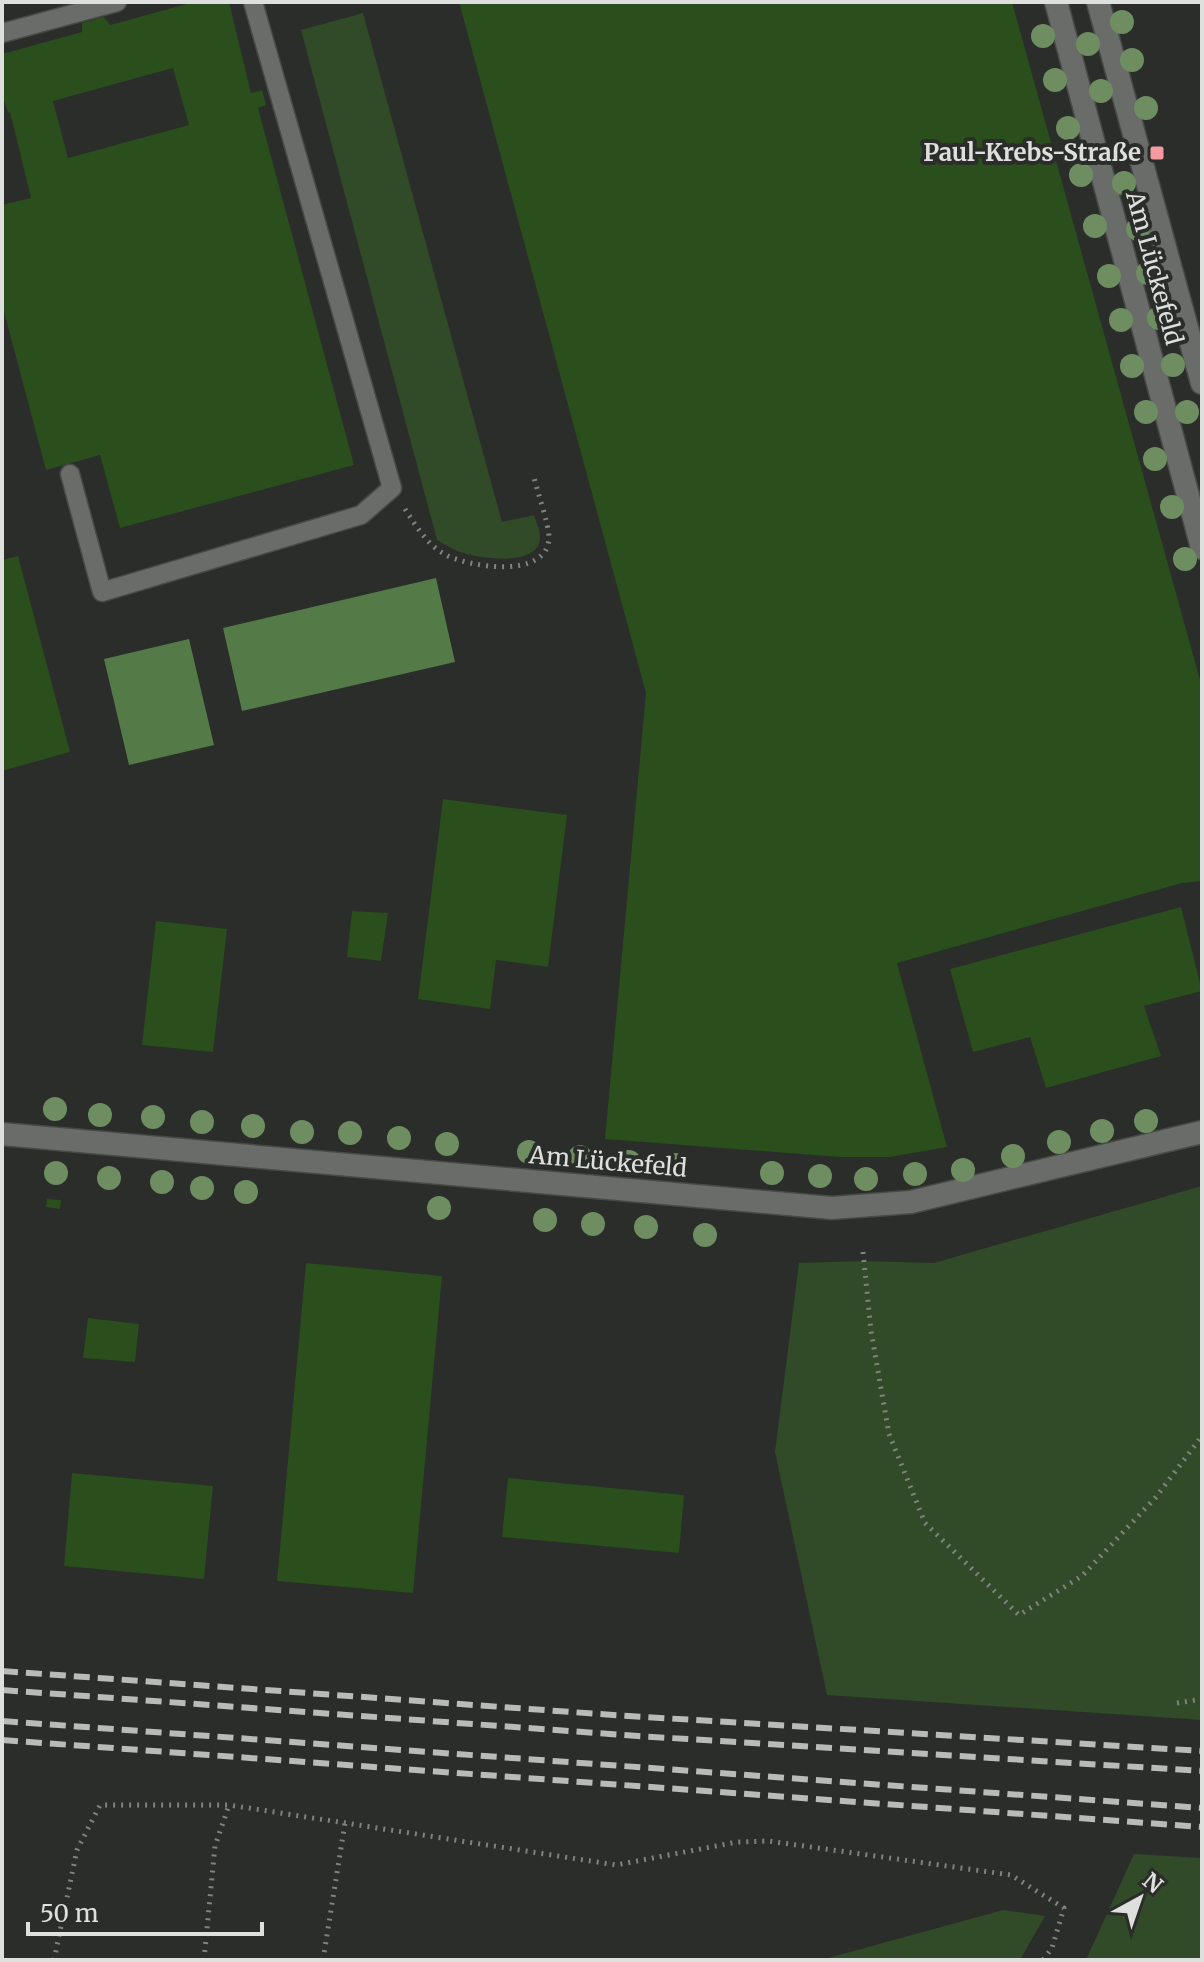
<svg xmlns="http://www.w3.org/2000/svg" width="1204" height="1962" font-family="Merriweather,serif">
<rect width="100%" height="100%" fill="#2a2d29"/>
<!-- green -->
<path fill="#314a28" d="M 363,13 L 502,522 L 534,515 C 536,522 541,532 540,539 C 537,568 477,558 460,552 C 452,549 444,544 437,540 L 301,30 Z
M 1202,1186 L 1202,1720 L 827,1695 L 775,1452 L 799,1263 L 863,1261 L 934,1263 Z
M 1134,1854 L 1202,1858 L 1202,1960 L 1086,1960 Z
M 1003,1910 L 1045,1916 L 1020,1960 L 821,1960 Z"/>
<!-- water -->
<path fill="#547a47" d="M 436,578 L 455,662 L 242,711 L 223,628 Z
M 189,639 L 214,745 L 129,765 L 104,659 Z"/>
<!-- building -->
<path fill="#2a4e1c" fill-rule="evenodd" d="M 194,2 L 229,2 L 251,93 L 262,90 L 266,105 L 258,108 L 354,465 L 120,528 L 100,455 L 46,470 L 2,304 L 2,205 L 31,198 L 10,112 L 8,113 L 2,93 L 2,54 L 82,32 L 82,23 L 104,17 L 110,25 ZM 173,68 L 189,125 L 68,158 L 53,101 Z
M 459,2 L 1012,2 L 1202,687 L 1202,881 L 1182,883 L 897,963 L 947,1147 L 890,1157 L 840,1157 L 605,1139 L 646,693 Z
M 18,556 L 70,752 L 2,771 L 2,560 Z
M 443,799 L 567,815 L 548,967 L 496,960 L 490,1009 L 418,999 Z
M 1181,907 L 1202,991 L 1144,1006 L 1161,1056 L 1046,1088 L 1030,1037 L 973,1052 L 950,969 Z
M 352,911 L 388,913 L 381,961 L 347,957 Z
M 156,921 L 227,929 L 213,1052 L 142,1045 Z
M 47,1199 L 61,1200 L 60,1209 L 46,1207 Z
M 306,1263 L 442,1276 L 413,1593 L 277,1581 Z
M 88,1318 L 139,1324 L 135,1362 L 83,1358 Z
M 72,1473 L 213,1486 L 204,1579 L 64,1566 Z
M 508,1478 L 684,1495 L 679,1553 L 502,1537 Z"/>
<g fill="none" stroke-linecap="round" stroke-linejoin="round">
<defs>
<path id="service" d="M 2,33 L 117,2
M 70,474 L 102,592 L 361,515 L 392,488 L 253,2"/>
<path id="minor" d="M 1056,2 L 1202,548
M 1098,2 L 1202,383"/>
<path id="tertiary" d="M 2,1134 L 832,1208 L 911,1202 L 1202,1132"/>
</defs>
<!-- service casing -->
<use href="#service" stroke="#474a47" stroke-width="21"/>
<!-- minor casing -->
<use href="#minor" stroke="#474a47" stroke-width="25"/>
<!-- tertiary casing -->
<use href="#tertiary" stroke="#474a47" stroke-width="25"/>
<!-- path -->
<path stroke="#80827f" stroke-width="5" stroke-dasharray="2 6" stroke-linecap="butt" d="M 405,509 C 416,526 427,545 446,555 C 469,567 547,580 549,538 C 549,524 537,491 534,477
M 863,1252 L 871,1331 L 889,1434 L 925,1523 L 1019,1615 L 1082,1576 L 1156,1497 L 1202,1436
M 1177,1703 L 1202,1699
M 54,1960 L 77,1850 L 100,1805 L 229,1805 L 616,1865 L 737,1842 L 768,1841 L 1011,1875 L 1064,1908 L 1052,1948 L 1043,1960
M 204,1960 L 215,1846 L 229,1805
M 323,1960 L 345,1823"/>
<!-- service -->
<use href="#service" stroke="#696c68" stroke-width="18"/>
<!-- minor -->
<use href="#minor" stroke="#696c68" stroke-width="22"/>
<!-- tertiary -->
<use href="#tertiary" stroke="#696c68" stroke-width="22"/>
<!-- rail -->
<path stroke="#b8bbb8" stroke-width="6" stroke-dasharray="16 8" stroke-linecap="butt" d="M 2,1671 L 613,1715 L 1202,1751
M 2,1690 L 638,1736 L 1202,1771
M 2,1721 L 1202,1808
M 2,1740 L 1202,1827"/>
</g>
<!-- trees -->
<g fill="#6e8e62">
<circle cx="1122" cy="22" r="12"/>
<circle cx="1043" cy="36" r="12"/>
<circle cx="1088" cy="44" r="12"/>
<circle cx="1132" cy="60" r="12"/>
<circle cx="1055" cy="80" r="12"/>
<circle cx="1101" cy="91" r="12"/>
<circle cx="1146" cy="108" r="12"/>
<circle cx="1068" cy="128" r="12"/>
<circle cx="1081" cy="175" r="12"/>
<circle cx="1124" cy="183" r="12"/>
<circle cx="1095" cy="226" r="12"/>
<circle cx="1138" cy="229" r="12"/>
<circle cx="1148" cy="273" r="12"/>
<circle cx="1109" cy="276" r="12"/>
<circle cx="1159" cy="318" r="12"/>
<circle cx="1121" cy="320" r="12"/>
<circle cx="1173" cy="365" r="12"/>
<circle cx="1132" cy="366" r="12"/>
<circle cx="1146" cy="412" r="12"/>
<circle cx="1187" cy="412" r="12"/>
<circle cx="1155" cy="459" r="12"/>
<circle cx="1172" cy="507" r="12"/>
<circle cx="1185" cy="559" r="12"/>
<circle cx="55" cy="1109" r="12"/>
<circle cx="100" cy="1115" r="12"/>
<circle cx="153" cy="1117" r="12"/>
<circle cx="1146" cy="1121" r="12"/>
<circle cx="202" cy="1122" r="12"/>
<circle cx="253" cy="1126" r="12"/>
<circle cx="1102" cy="1131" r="12"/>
<circle cx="302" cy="1132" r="12"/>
<circle cx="350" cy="1133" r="12"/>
<circle cx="399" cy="1138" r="12"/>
<circle cx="1059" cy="1142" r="12"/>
<circle cx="447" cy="1144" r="12"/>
<circle cx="529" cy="1152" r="12"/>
<circle cx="1013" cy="1156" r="12"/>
<circle cx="580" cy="1157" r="12"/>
<circle cx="629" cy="1162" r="12"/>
<circle cx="675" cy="1165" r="12"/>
<circle cx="963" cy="1170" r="12"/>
<circle cx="56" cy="1173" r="12"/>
<circle cx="772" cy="1173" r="12"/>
<circle cx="915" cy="1174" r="12"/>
<circle cx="820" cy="1176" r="12"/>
<circle cx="109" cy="1178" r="12"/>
<circle cx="866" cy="1179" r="12"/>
<circle cx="162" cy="1182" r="12"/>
<circle cx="202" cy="1188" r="12"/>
<circle cx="246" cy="1192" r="12"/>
<circle cx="439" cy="1208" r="12"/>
<circle cx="545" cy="1220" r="12"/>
<circle cx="593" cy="1224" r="12"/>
<circle cx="646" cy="1227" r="12"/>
<circle cx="705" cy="1235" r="12"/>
</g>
<!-- markers -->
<rect fill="#f49aa0" stroke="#2a2d29" stroke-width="3" x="1149" y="145" width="16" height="16" rx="4"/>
<g text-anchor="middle" stroke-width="8" stroke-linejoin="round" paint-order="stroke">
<!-- poi labels -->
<g font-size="24" font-weight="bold" fill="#dee0de" stroke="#2a2d29" text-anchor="end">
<text x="1141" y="161">Paul-Krebs-Straße</text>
</g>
<!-- street labels -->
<g font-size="24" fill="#dee0de" stroke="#2a2d29">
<text transform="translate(1154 268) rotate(75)" y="8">Am Lückefeld</text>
<text transform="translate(608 1162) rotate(5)" y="8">Am Lückefeld</text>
</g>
</g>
<!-- border -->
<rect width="1204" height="1962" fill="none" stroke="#dee0de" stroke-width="8"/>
<!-- north arrow -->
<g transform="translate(1140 1898) rotate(40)" stroke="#2a2d29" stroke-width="6" paint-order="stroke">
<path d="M0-6L14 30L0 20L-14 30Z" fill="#dee0de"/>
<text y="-12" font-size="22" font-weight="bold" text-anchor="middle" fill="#dee0de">N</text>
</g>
<!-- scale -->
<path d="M28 1922v12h234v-12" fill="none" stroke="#dee0de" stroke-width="4"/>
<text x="40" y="1922" font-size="24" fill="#dee0de" stroke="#2a2d29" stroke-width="6" paint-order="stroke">50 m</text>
</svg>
